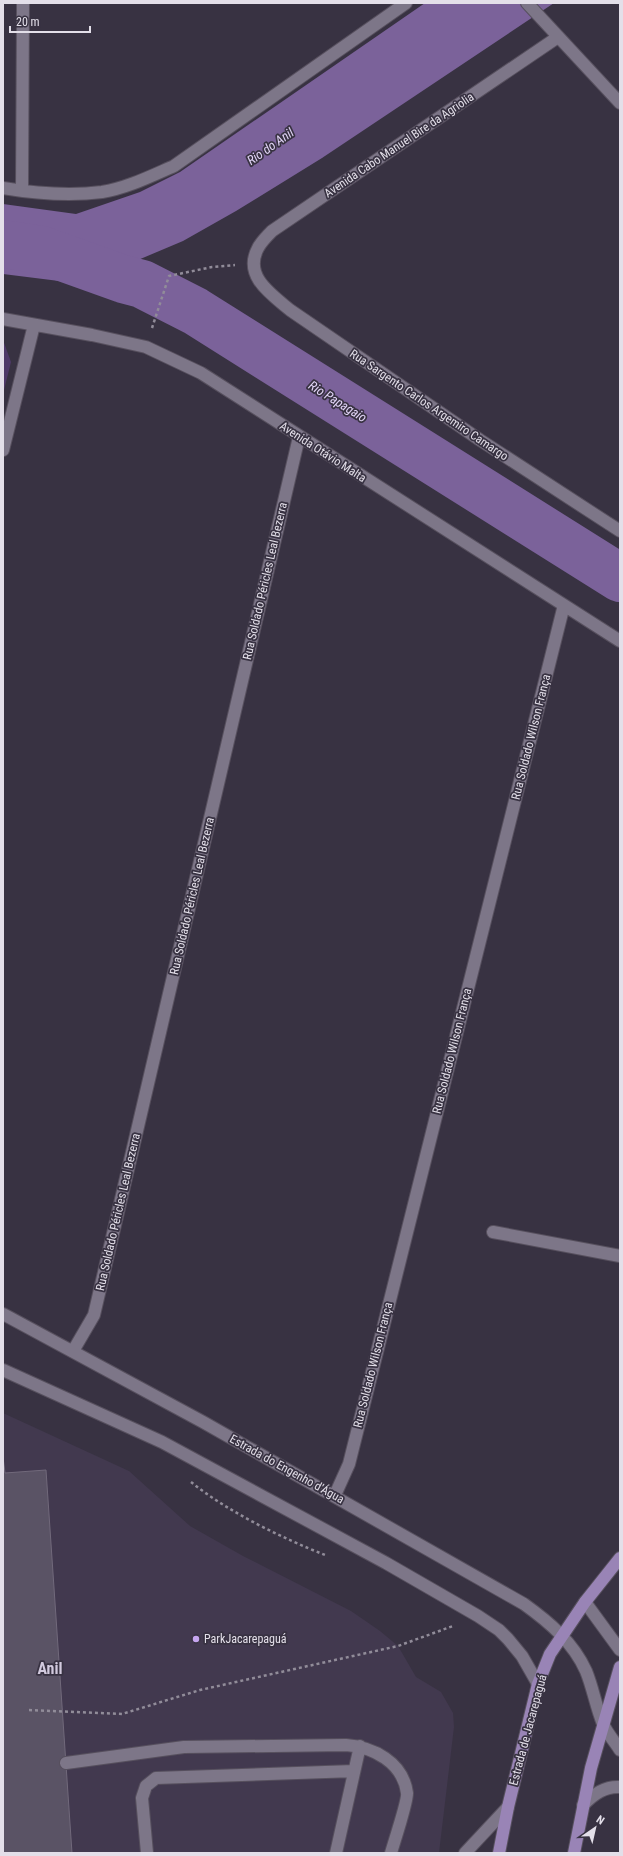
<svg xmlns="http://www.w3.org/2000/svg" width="623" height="1856" font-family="'Roboto Condensed',sans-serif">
<rect width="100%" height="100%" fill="#383242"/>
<!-- built -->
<path fill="#42394f" d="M 3,1413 L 129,1471 L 190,1526 L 243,1556 L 351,1611 L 380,1631 L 398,1646 L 416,1677 L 441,1692 L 453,1713 L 454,1727 L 439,1853 L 3,1853 Z"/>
<!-- green -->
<path fill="#4e3968" d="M 3,340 L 11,362 L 3,394 Z"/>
<!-- water -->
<path fill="#7b629a" d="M 425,3 L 554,3 L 322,158 L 236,211 L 183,241 L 119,268 L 123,279 L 99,279 L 75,283 L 3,274 L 3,204 L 76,214 L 140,192 L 180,172 Z"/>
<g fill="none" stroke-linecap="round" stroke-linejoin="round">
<!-- river -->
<path stroke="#7b629a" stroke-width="48" d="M 3,244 L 42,250 L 123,279 L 142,284 L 195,311 L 620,578"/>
</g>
<!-- building -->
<path fill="#5a5365" stroke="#71697b" d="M 3,1457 L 5,1473 L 46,1470 L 72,1853 L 3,1853 Z"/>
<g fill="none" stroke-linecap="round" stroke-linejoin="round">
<defs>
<path id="minor" d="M 527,3 L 620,103
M 558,37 L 272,231 C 267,236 261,242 258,248 C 243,276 271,294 290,310 L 480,440 L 620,531
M 3,188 C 33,193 72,196 102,192 C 127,188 151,176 174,166 L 406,3
M 22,191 L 23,3
M 3,319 L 92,335 L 146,347 L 201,373 L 620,641
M 3,450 L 34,325
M 493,1232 L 620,1256
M 3,1314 L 203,1422 L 524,1604 C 549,1622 573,1642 586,1671 C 593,1688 596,1707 603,1724 C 607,1733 615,1742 620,1750
M 73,1351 L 94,1315 L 299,437
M 3,1370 L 162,1442 L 386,1563 L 478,1616 L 499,1630 L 508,1639 L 522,1656 L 538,1684
M 335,1495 L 349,1464 L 564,605
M 585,1602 L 620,1650
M 66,1763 L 184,1747 L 346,1745 C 373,1747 403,1762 407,1793 C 408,1801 394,1842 391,1853
M 583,1805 C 594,1794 605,1786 620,1787
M 147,1853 L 142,1798 L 146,1786 L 156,1778 L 354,1771
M 336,1853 L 360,1746
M 465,1853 L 508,1807"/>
<path id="major" d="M 499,1853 L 508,1807 L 538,1684 L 550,1654 L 585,1602 L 620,1558
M 574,1853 L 591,1768 L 620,1667"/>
</defs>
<!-- minor casing -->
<use href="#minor" stroke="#57505e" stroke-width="14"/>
<!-- major casing -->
<use href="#major" stroke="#57505e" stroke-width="14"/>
<!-- path -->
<path stroke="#918c99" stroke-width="2.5" stroke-dasharray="3 3" stroke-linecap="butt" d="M 152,328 L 169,276 L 212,267 L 235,265
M 191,1482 C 228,1512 282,1538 325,1555
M 29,1710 L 122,1714 L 200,1690 L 398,1646 L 453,1626"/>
<!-- minor -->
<use href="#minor" stroke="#7d7688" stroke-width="12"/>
<!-- major -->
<use href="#major" stroke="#9984b6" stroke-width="12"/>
</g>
<!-- markers -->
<circle fill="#c6a6f0" stroke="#383242" stroke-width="1.5" cx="196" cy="1639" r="4"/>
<g text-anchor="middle" stroke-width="3.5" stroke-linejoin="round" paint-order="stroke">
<!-- street labels -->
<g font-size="12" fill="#e3dfe9" stroke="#383242">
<text transform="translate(399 145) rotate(-34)" y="4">Avenida Cabo Manuel Bire da Agriolia</text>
<text transform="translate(429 405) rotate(34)" y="4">Rua Sargento Carlos Argemiro Camargo</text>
<text transform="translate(323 452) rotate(33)" y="4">Avenida Otávio Malta</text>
<text transform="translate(265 581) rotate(-77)" y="4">Rua Soldado Péricles Leal Bezerra</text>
<text transform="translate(531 737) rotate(-76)" y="4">Rua Soldado Wilson França</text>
<text transform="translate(192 896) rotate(-77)" y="4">Rua Soldado Péricles Leal Bezerra</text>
<text transform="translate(452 1051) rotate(-76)" y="4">Rua Soldado Wilson França</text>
<text transform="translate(118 1212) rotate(-77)" y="4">Rua Soldado Péricles Leal Bezerra</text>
<text transform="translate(373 1365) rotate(-76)" y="4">Rua Soldado Wilson França</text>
<text transform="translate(287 1469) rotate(29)" y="4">Estrada do Engenho d'Água</text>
<text transform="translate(528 1730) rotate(-75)" y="4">Estrada de Jacarepaguá</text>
</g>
<!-- poi labels -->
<g font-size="12" fill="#e3dfe9" stroke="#383242" text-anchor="start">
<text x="204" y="1643">ParkJacarepaguá</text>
</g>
<!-- water labels -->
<g font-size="13" font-style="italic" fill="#e2d5f7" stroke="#383242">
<text transform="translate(270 146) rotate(-35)" y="5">Rio do Anil</text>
<text transform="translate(338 401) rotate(32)" y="5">Rio Papagaio</text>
</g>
<!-- district labels -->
<g font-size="16" font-weight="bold" fill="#d2cade" stroke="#383242">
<text x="50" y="1674">Anil</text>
</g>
</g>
<!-- border -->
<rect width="623" height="1856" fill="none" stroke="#e3dfe9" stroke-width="8"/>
<!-- north arrow -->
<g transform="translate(595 1828) rotate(34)" stroke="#383242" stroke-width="3" paint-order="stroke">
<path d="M0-3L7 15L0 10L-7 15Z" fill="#e3dfe9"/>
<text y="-6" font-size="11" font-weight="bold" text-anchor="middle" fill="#e3dfe9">N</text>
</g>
<!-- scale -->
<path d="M10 26v6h80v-6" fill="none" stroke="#e3dfe9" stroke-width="2"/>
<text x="16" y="26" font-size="12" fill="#e3dfe9" stroke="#383242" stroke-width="3" paint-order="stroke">20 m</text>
</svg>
